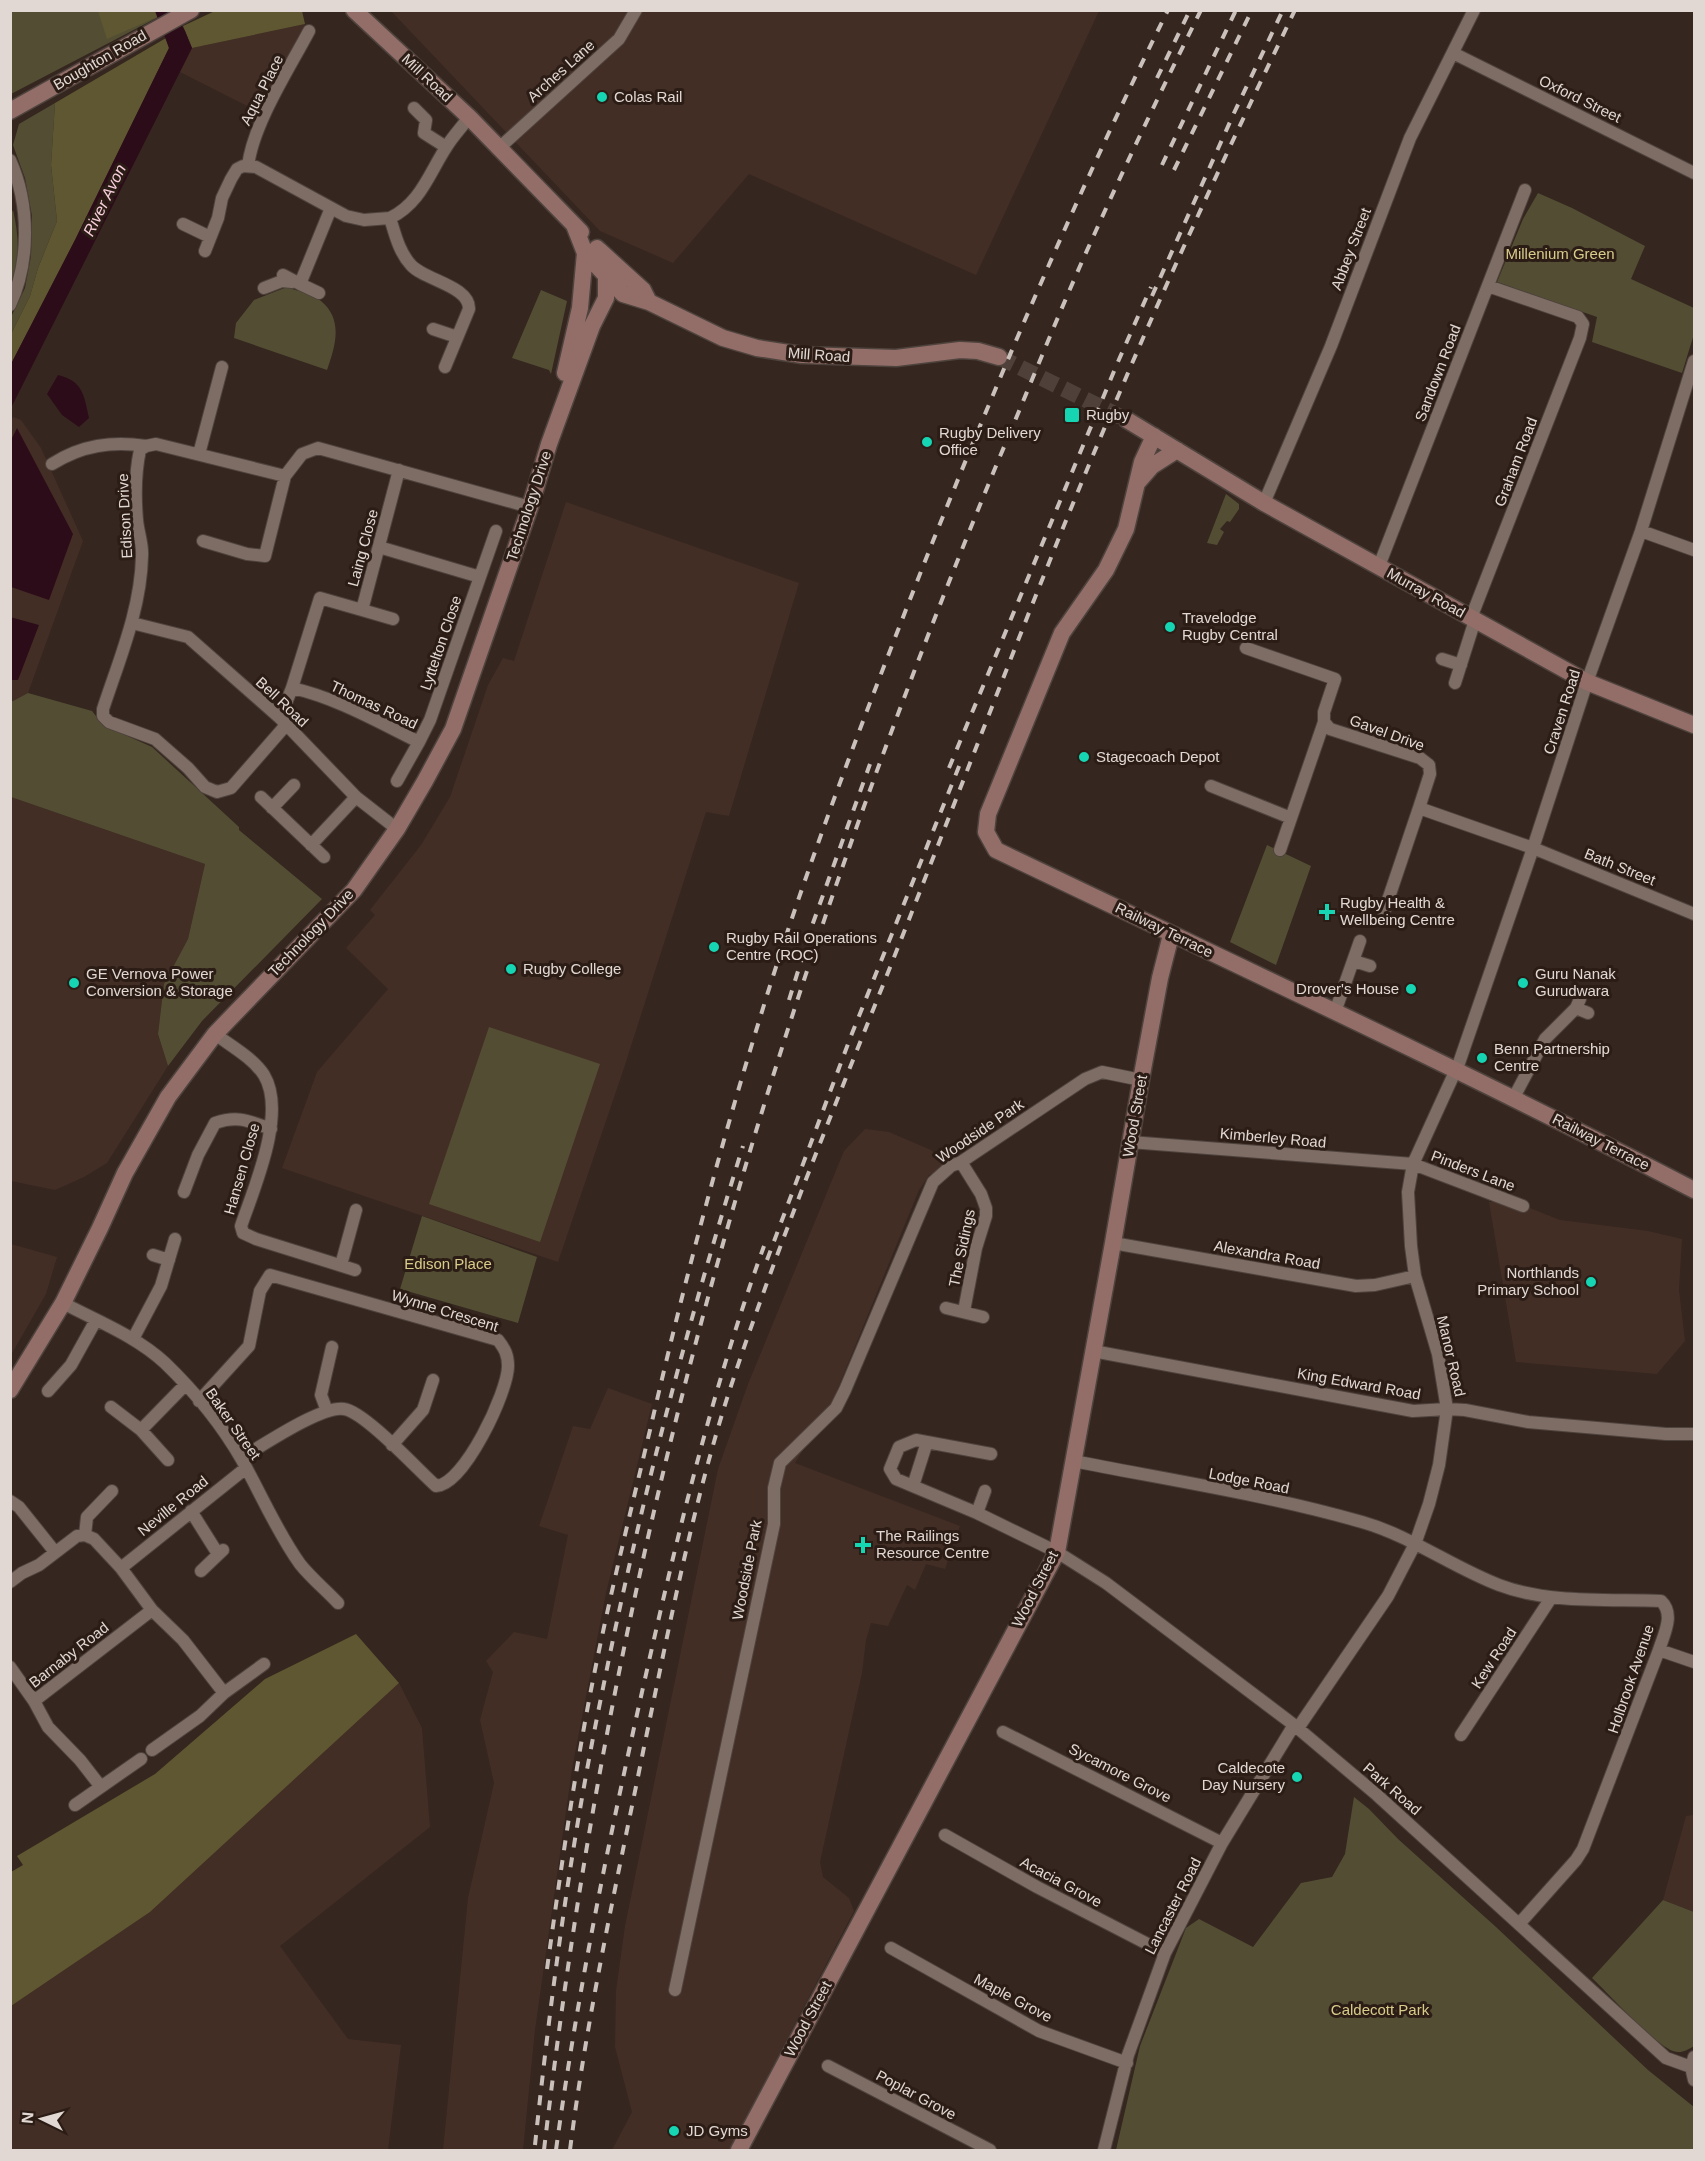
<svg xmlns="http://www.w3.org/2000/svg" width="1705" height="2161" font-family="Arial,sans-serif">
<rect width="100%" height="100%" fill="#35261f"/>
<!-- built -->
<path fill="#432e25" d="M 391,11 L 1099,11 L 976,275 L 749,174 L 673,263 L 600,231 Z
M 305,24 L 284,64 L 255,110 L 180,72 L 192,48 Z
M 13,417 L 21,420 L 41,448 L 83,541 L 28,693 L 11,702 L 10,421 Z
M 566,502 L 799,583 L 729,816 L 706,812 L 623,1071 L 558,1262 L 282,1168 L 317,1072 L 388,989 L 346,948 L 375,915 L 370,910 L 421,845 L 450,797 L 488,685 L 503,658 L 514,661 Z
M 11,797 L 205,864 L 188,939 L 164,984 L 158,1034 L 168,1066 L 107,1163 L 84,1177 L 55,1190 L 11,1181 Z
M 865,1129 L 889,1132 L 931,1150 L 945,1164 L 938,1172 L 929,1175 L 919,1190 L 831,1405 L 795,1463 L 960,1526 L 945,1569 L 926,1564 L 915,1590 L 907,1585 L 888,1626 L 871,1623 L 866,1640 L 862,1673 L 820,1862 L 823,1877 L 849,1898 L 854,1911 L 729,2150 L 612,2150 L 632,2112 L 615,2047 L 616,1991 L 625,1926 L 718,1469 L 748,1384 L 844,1151 Z
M 1512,1201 L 1560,1220 L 1648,1231 L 1682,1239 L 1679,1290 L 1685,1341 L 1657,1374 L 1516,1362 L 1489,1202 Z
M 11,1244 L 57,1257 L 46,1294 L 11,1355 Z
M 608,1388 L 652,1404 L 606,1593 L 572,1769 L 535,2030 L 523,2150 L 443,2150 L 468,1898 L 494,1783 L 480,1720 L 493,1672 L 486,1661 L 514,1632 L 547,1639 L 568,1535 L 539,1526 L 573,1426 L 590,1429 Z
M 399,1683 L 422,1728 L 430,1827 L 280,1946 L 348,2039 L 401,2045 L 388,2150 L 11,2150 L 11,2006 L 150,1912 Z
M 1694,1815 L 1694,1912 L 1663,1900 L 1686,1816 Z"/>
<!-- green -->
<path fill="#534e33" d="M 11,11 L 170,11 L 11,94 Z
M 55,103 L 51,165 L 57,221 L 38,268 L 30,296 L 11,334 L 11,317 L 25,288 L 31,256 L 32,216 L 25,178 L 13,145 L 19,124 Z
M 1538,193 L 1572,208 L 1645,246 L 1631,279 L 1694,308 L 1694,334 L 1682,373 L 1592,342 L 1597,317 L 1497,282 L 1523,219 Z
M 13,210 C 20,240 19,261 11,290 L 10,216 Z
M 287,287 C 297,291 313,294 321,301 C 344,320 335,347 327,370 L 234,338 L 236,323 L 254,300 Z
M 541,290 L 567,301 L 551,374 L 549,370 L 512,358 Z
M 1226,494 L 1239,504 L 1239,509 L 1230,522 L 1227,521 L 1220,529 L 1224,532 L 1217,545 L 1207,543 Z
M 28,693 L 92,711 L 103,725 L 152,747 L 239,827 L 239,830 L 322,899 L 202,1021 L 168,1066 L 158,1034 L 164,984 L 188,939 L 205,864 L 11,797 L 11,702 Z
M 1267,845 L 1311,866 L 1276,965 L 1230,942 Z
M 489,1027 L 600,1064 L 540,1242 L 429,1204 Z
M 422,1216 L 537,1257 L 518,1323 L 400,1289 Z
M 1354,1797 L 1369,1809 L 1398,1839 L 1496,1927 L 1648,2070 L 1694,2107 L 1694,2150 L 1116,2150 L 1140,2046 L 1186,1928 L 1199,1919 L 1253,1947 L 1301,1883 L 1332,1877 L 1345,1854 Z
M 1663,1900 L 1694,1912 L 1694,2046 C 1687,2050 1681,2054 1673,2051 C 1654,2044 1609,1994 1592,1978 Z"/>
<!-- forest -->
<path fill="#5f5731" d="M 217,10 L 302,11 L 305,24 L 192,48 L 183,26 Z
M 98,11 L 155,11 L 157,17 L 107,39 Z
M 166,38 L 169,48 L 75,240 L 11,364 L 11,334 L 30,296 L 38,268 L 57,221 L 51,165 L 55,103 Z
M 356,1634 L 399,1683 L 150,1912 L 11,2006 L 11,1872 L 23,1865 L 17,1856 L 155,1774 L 265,1679 Z"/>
<!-- water -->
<path fill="#2d0c1a" d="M 155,11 L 173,11 L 185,31 L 192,48 L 11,408 L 11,364 L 75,240 L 169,48 Z
M 58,375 C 83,381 84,395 89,418 L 79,427 L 62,415 L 47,394 Z
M 17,428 L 73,534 L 49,600 L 11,587 L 10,442 Z
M 10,617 L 39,625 L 18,680 L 11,680 Z"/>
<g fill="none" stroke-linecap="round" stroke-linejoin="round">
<!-- secondary-tunnel -->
<path stroke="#4f413a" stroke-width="16" stroke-dasharray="16 8" stroke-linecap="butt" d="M 999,357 L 1127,420"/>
<defs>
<path id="street" d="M 1453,53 L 1694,173
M 414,108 L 426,120 L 424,133 L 446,147
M 499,148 L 619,39 L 636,10
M 10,160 C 30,204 30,262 10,305
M 248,166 C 253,124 289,69 309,31
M 183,224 L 210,237
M 205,251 L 218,218 L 222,198 L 231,179 L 237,169 L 243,166 L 256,167 L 346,216 L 364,220 L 390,218
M 283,275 L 300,284 L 331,208
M 300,284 L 319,293
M 264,288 L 282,281 L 292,282
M 433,329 L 457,337
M 445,367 L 469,309 C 470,286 424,280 411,265 C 399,252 395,234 390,218 C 421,203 429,173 447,146 C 453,136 462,127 469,117
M 199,454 L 222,367
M 52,464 C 82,445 112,441 146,446
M 1264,503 L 1331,346 L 1410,138 L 1474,10
M 1641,531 L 1694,550
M 203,541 L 247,554 L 265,556 L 285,476
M 379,547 L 480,577
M 1379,566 L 1525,190
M 362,610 L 393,619
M 1471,618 L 1580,338 L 1583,324 L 1578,317 L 1488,286
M 132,623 L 188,637 L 280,718 L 356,797 L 397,829
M 1246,648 L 1335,679 L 1324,712 L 1324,722 L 1330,729 L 1420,758 L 1429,765 L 1430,774 L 1419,808 L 1533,848 L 1694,914
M 1442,659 L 1461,665
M 1455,683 L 1475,620
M 292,688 C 337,698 378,722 419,742 L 430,720 L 496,531
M 280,718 L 292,688 L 320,598 L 362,610 L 399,470
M 286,725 L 231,788 L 217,792 L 205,787 L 188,768 L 155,739 L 109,722 L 103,716 L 103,709 C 119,660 141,609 142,556 C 143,544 138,532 137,520 C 135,497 135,473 140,450 L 146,446 L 156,444 L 285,476 L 302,454 L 318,448 L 530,507
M 397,781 L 419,742
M 1211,786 L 1291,818
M 261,797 L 324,857
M 272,808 L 294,785
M 311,845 L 356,797
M 1280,850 L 1324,722
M 1384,912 L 1419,808
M 1354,961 L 1370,966
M 1576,1008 L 1588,1013
M 1335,1012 L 1360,941
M 215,1034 C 231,1046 253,1058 264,1075 C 287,1113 254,1188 241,1226 L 243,1233 L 256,1239 L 355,1270
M 1513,1099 L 1545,1039 L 1576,1008 L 1580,999
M 1130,1142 L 1413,1164 L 1523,1206
M 961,1162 L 981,1194 L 986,1208 L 986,1216 L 976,1248 L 964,1311
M 184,1192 L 198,1155 L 215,1123 C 238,1115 249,1121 271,1129
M 1113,1243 L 1356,1286 L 1375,1285 L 1415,1276
M 153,1255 L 169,1260
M 341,1265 L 356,1210
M 63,1303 C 97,1321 136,1336 165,1363 C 194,1391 222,1425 242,1460 C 261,1494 277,1532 300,1564 C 311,1578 326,1590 338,1603
M 946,1308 L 983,1317
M 133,1339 L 161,1286 L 175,1239
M 1093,1351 L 1413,1411 L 1447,1409 L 1465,1410 L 1528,1422 L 1666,1434 L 1694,1434
M 48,1391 L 71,1365 L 96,1320
M 199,1401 L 249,1346 L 260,1291 L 270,1275 L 498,1340 C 505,1349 508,1355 508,1366 C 508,1392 464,1485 436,1486 C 418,1470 365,1412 344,1409 C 322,1405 262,1446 241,1458
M 111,1407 L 141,1430 L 168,1460
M 327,1411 L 321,1395 L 332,1347
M 141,1430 L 185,1385
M 392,1445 L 423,1410 L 433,1380
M 991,1454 L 916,1440 L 899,1447 L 890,1469 L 896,1479 L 977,1513 L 1057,1552 L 1106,1583 L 1294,1725 L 1377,1795 L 1666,2058 L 1691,2067
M 1073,1461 C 1170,1480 1268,1495 1362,1522 C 1411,1536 1452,1567 1499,1585 C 1549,1604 1608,1599 1661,1601 C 1675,1614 1664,1634 1659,1650 L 1583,1849 L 1576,1860 L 1519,1924
M 913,1486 L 927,1442
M 10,1501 L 19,1507 L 55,1552
M 191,1511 L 218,1554
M 977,1513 L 985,1491
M 85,1535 L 87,1517 L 112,1491
M 121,1568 L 246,1468
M 201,1571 L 223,1550
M 10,1582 L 22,1573 L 39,1565 L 77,1536 L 85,1535 L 94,1539 L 121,1568 L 152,1610 L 183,1640 L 224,1693
M 1659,1650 L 1694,1662
M 10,1667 L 34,1701 L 152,1610
M 34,1701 L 48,1727 L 80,1760 L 101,1787
M 1298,1728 L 1388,1596 L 1415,1544 L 1429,1504 L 1439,1465 L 1447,1409 L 1438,1354 L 1415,1276 L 1411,1246 L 1408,1192 L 1413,1164 L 1459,1063 L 1533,848 L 1587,682 L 1641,531 L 1694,361
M 1003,1732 L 1222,1843
M 1461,1735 L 1551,1598
M 152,1750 L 200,1716 L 224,1693 L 264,1664
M 75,1805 L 141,1759
M 945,1835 L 1037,1887 L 1165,1953
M 891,1948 L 1039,2031 L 1127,2063
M 675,1990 L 774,1524 L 774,1488 L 780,1463 L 836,1408 L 845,1390 L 933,1182 L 951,1166 L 961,1162 L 1085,1079 L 1102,1072 L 1141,1080
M 1694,2057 L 1691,2067 L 1694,2080
M 828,2066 L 990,2150
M 1104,2150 L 1128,2055 L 1165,1953 L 1222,1843 L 1294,1725"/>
<path id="secondary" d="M 354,10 L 469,117 L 581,232
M 10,111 L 191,10
M 574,225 L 585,253 L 623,294 L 649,302 L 723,338 L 757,348 L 802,355 L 896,358 L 960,350 L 978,351 L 999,357
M 599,250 L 643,290 L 649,302
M 565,373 L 580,308 L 585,253
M 1127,420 L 1264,503 L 1587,682 L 1694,725
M 1154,436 L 1142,462 L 1126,529 L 1106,570 L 1062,633 L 988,814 L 986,832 L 996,850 C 1230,962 1465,1071 1694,1190
M 1138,482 L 1152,466 L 1177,450
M 10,1390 L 63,1303 L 100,1228 L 125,1173 L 168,1097 L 215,1034 L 354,890 L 397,829 L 425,781 L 453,729 L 530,507 L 549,444 L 592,326 L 606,298 L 606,276 L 597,248
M 739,2150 L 1057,1552 L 1113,1243 L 1141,1080 L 1160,978 L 1171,935"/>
</defs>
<!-- street casing -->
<use href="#street" stroke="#4f433e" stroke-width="14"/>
<!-- secondary casing -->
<use href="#secondary" stroke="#4f433e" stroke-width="19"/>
<!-- street -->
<use href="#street" stroke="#7e6d64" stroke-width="12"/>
<!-- secondary -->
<use href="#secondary" stroke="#936e68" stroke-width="16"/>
<!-- rail -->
<path stroke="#cbc1bc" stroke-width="4" stroke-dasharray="10 10" stroke-linecap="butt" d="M 1157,78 L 1190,10
M 1162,165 L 1236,10
M 1174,170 L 1252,10
M 1152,296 L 1234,113 L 1283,10
M 949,768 L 1117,364 L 1151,287
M 789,1000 L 813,923 L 870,764
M 767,1260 L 851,1036 L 962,759
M 547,1969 C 558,1890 569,1812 583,1733 C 601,1631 626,1531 650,1430 C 689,1261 734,1094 788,930 C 832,799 882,670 933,541 C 1005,362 1082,183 1168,10
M 535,2145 C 551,1994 571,1842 602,1693 C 639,1508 687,1325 743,1146
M 544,2150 C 565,1971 593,1792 631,1615 C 715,1217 845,829 1001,454 C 1032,381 1061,307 1094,235 C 1128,159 1164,85 1201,10
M 556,2150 C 577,1996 608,1843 642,1692 C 676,1541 711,1392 764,1246
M 570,2150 C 587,2015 617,1881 644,1747 C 669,1628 692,1508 729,1392 C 786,1219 858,1051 924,881 C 988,718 1050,554 1119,394 C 1174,264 1234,137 1295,10"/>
</g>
<!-- markers -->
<g fill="#16d5b3" stroke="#2b1d16" stroke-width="2">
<circle cx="602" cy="97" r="6"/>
<rect x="1064" y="407" width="16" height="16" rx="3"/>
<circle cx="927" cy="442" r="6"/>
<circle cx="1170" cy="627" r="6"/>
<circle cx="1084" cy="757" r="6"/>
<path d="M1324 903h6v6h6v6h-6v6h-6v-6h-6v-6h6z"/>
<circle cx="714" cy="947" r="6"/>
<circle cx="511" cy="969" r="6"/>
<circle cx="74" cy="983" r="6"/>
<circle cx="1523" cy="983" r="6"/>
<circle cx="1411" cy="989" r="6"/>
<circle cx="1482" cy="1058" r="6"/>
<circle cx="1591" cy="1282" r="6"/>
<path d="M860 1536h6v6h6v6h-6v6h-6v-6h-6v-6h6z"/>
<circle cx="1297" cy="1777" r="6"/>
<circle cx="674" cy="2131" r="6"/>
</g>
<g text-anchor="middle" stroke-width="6" stroke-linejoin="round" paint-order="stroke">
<!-- street labels -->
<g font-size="15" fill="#e2d8d3" stroke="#2b1d16">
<text transform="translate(100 60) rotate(-30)" y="5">Boughton Road</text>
<text transform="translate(561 71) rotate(-42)" y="5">Arches Lane</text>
<text transform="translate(427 78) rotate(43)" y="5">Mill Road</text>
<text transform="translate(262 90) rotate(-63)" y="5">Aqua Place</text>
<text transform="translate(1580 99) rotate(26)" y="5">Oxford Street</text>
<text transform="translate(1351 249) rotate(-69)" y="5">Abbey Street</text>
<text transform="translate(819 355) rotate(4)" y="5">Mill Road</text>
<text transform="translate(1438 373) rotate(-69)" y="5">Sandown Road</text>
<text transform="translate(1516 462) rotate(-69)" y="5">Graham Road</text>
<text transform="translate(529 506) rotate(-72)" y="5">Technology Drive</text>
<text transform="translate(125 516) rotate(-93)" y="5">Edison Drive</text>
<text transform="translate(363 548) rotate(-75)" y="5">Laing Close</text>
<text transform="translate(1426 593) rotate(29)" y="5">Murray Road</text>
<text transform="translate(441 643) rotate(-71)" y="5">Lyttelton Close</text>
<text transform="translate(282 702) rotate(43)" y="5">Bell Road</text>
<text transform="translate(374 705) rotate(25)" y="5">Thomas Road</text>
<text transform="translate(1562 712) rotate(-72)" y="5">Craven Road</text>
<text transform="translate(1387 733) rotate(20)" y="5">Gavel Drive</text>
<text transform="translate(1620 867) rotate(22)" y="5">Bath Street</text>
<text transform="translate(1164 930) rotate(26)" y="5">Railway Terrace</text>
<text transform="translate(311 933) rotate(-46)" y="5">Technology Drive</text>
<text transform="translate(1135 1116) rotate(-80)" y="5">Wood Street</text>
<text transform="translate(980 1131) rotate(-34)" y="5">Woodside Park</text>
<text transform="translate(1273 1138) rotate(5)" y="5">Kimberley Road</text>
<text transform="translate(1601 1142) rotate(27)" y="5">Railway Terrace</text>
<text transform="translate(242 1169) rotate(-74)" y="5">Hansen Close</text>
<text transform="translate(1473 1171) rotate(21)" y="5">Pinders Lane</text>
<text transform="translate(962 1248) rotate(-78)" y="5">The Sidings</text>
<text transform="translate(1267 1255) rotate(10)" y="5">Alexandra Road</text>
<text transform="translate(445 1311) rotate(17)" y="5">Wynne Crescent</text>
<text transform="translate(1451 1356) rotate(77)" y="5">Manor Road</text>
<text transform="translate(1359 1384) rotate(10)" y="5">King Edward Road</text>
<text transform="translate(233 1424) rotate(55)" y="5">Baker Street</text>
<text transform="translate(1249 1481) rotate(11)" y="5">Lodge Road</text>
<text transform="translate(173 1506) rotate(-39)" y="5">Neville Road</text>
<text transform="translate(747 1570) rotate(-79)" y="5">Woodside Park</text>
<text transform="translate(1035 1589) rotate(-63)" y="5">Wood Street</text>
<text transform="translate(69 1655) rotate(-38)" y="5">Barnaby Road</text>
<text transform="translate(1494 1658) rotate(-57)" y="5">Kew Road</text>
<text transform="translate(1631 1679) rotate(-71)" y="5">Holbrook Avenue</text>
<text transform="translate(1120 1773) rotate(27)" y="5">Sycamore Grove</text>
<text transform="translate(1392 1789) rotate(41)" y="5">Park Road</text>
<text transform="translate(1061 1882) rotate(28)" y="5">Acacia Grove</text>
<text transform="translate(1173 1906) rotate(-63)" y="5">Lancaster Road</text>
<text transform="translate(1013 1998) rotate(28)" y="5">Maple Grove</text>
<text transform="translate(808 2019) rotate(-62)" y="5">Wood Street</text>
<text transform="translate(916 2095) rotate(28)" y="5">Poplar Grove</text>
</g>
<!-- poi labels -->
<g font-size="15" fill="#e2d8d3" stroke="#2b1d16" text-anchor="start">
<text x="614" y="102">Colas Rail</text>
<text x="1086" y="420">Rugby</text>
<text x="939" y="438">Rugby Delivery<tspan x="939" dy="17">Office</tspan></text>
<text x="1182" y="623">Travelodge<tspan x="1182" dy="17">Rugby Central</tspan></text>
<text x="1096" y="762">Stagecoach Depot</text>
<text x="1340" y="908">Rugby Health &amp;<tspan x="1340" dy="17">Wellbeing Centre</tspan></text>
<text x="726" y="943">Rugby Rail Operations<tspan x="726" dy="17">Centre (ROC)</tspan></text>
<text x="523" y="974">Rugby College</text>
<text x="86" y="979">GE Vernova Power<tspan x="86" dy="17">Conversion &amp; Storage</tspan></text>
<text x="1535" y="979">Guru Nanak<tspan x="1535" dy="17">Gurudwara</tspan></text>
<text x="1399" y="994" text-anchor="end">Drover's House</text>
<text x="1494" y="1054">Benn Partnership<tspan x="1494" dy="17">Centre</tspan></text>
<text x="1579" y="1278" text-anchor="end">Northlands<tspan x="1579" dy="17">Primary School</tspan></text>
<text x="876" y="1541">The Railings<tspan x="876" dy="17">Resource Centre</tspan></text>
<text x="1285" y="1773" text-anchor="end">Caldecote<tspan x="1285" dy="17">Day Nursery</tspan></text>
<text x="686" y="2136">JD Gyms</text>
</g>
<!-- park labels -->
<g font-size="15" fill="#d9cc8a" stroke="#2b1d16">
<text x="1560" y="259">Millenium Green</text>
<text x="448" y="1269">Edison Place</text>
<text x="1380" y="2015">Caldecott Park</text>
</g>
<!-- water labels -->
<g font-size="16" font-style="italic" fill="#f9cedd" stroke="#2b1d16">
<text transform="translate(104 200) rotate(-64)" y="6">River Avon</text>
</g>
</g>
<!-- border -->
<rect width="1705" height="2161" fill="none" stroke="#e2d8d3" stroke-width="24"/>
<!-- north arrow -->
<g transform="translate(42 2119) rotate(275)" stroke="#2b1d16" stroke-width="4.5" paint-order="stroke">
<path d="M0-4.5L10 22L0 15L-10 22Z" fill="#e2d8d3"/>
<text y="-9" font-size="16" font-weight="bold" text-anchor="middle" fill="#e2d8d3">N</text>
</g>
</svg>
